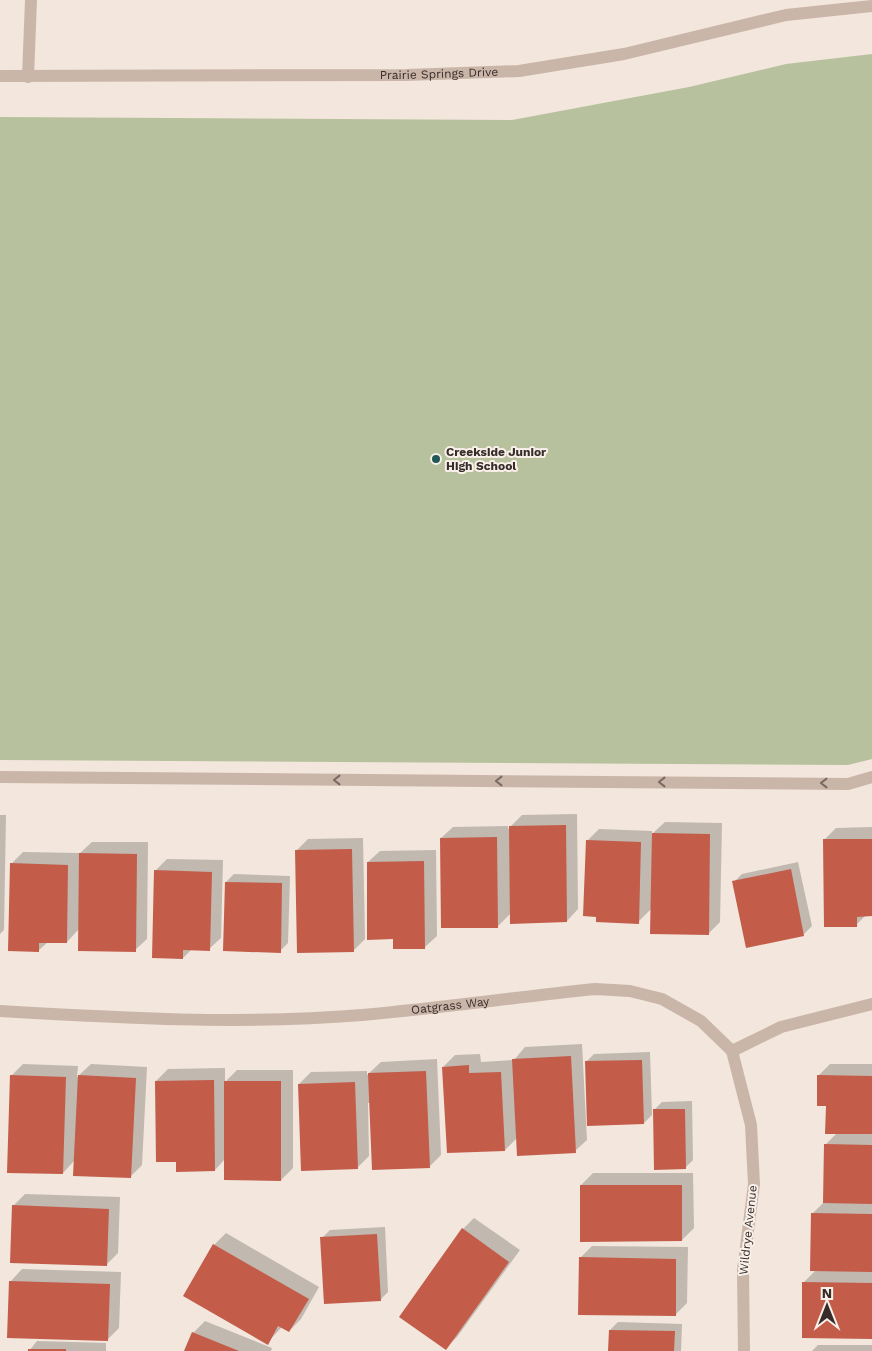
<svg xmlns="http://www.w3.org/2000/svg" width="872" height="1351" font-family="'Work Sans',sans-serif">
<rect width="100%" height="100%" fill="#f2e6dd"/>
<!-- green -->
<path fill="#b8c19d" d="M 872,54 L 872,759 L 848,765 L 0,760 L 0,117 L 512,120 L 689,87 L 786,64 Z"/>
<!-- shadow -->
<path fill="#0003" d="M 577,814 L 578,909 L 567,921 L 511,913 L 498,926 L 441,838 L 453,827 L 508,826 L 508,829 L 522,815 Z
M 0,815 L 6,815 L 4,930 L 0,934 Z
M 665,822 L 722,823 L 720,922 L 708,934 L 652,908 L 638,922 L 597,916 L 587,841 L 599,829 L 652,831 L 652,834 Z
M 872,827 L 872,915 L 866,915 L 856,925 L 824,840 L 836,828 Z
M 363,838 L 365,939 L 354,950 L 296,851 L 308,839 Z
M 92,842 L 148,842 L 147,939 L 135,950 L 79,929 L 67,942 L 48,942 L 39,950 L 11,864 L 23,852 L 80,853 Z
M 436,850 L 437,936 L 425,947 L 394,938 L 368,862 L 380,851 Z
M 167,859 L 223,860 L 221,938 L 209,949 L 192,949 L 183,958 L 155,871 Z
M 798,862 L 812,926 L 804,934 L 747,946 L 734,882 L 742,874 Z
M 234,874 L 290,876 L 288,943 L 280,951 L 226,882 Z
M 582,1044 L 587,1140 L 575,1151 L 518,1137 L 505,1150 L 443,1067 L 455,1055 L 480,1054 L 481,1062 L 514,1060 L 525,1047 Z
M 650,1052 L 652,1115 L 644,1123 L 586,1062 L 594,1054 Z
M 437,1059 L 441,1155 L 429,1167 L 370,1103 L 368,1103 L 369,1156 L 357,1168 L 299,1084 L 311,1072 L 367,1071 L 367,1075 L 381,1062 Z
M 23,1064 L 78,1066 L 77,1077 L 91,1064 L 147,1067 L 142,1165 L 130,1177 L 74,1161 L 63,1173 L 11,1076 Z
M 830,1064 L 872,1064 L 872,1338 L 804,1282 L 816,1270 L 812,1214 L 824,1202 L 825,1145 L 837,1133 L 818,1076 Z
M 225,1068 L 225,1082 L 237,1070 L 293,1070 L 293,1168 L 281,1180 L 225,1159 L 215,1170 L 156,1081 L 168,1069 Z
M 692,1101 L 693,1160 L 685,1168 L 654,1110 L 662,1102 Z
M 593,1173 L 693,1173 L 694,1228 L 682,1240 L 581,1185 Z
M 25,1194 L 120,1197 L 118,1253 L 106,1265 L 14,1205 Z
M 474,1218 L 520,1250 L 457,1337 L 446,1348 L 463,1229 Z
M 385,1227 L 388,1292 L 380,1300 L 322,1238 L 330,1230 Z
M 226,1233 L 319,1287 L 301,1319 L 289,1331 L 282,1327 L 267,1343 L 214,1245 Z
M 592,1246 L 688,1247 L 687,1303 L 675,1315 L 580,1258 Z
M 22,1269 L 121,1272 L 119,1328 L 108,1339 L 11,1281 Z
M 205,1321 L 272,1348 L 271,1351 L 185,1351 L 193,1333 Z
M 618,1322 L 682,1324 L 681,1351 L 609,1351 L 610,1330 Z
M 37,1341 L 106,1343 L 106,1351 L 29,1351 Z
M 818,1345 L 872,1345 L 872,1351 L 812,1351 Z"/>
<!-- building -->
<path fill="#c35c49" d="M 566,825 L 567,922 L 510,924 L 509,826 Z
M 652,833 L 710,834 L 709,935 L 650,934 Z
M 497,837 L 498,928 L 441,928 L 440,838 Z
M 823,839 L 872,839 L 872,916 L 857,917 L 857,927 L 824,927 Z
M 586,840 L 641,842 L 639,924 L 596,922 L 596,917 L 583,916 Z
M 352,849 L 354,952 L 297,953 L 295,850 Z
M 79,853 L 137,854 L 136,952 L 78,951 Z
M 424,861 L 425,949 L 393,949 L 393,939 L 367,940 L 367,862 Z
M 10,863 L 68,865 L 67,943 L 39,943 L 39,952 L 8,951 Z
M 791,869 L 804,936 L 746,948 L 732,881 Z
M 154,870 L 212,872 L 210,951 L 183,950 L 183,959 L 152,958 Z
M 225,882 L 282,883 L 281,953 L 223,951 Z
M 571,1056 L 576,1153 L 517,1156 L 512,1059 Z
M 642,1060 L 644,1124 L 587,1126 L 585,1061 Z
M 469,1065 L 469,1073 L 501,1072 L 505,1151 L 447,1153 L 442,1067 Z
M 426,1071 L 430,1168 L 372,1170 L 368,1073 Z
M 10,1075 L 66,1077 L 63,1174 L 7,1173 Z
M 78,1075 L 136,1078 L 131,1178 L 73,1176 Z
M 817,1075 L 872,1076 L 872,1134 L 825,1134 L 826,1106 L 817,1106 Z
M 214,1080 L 215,1171 L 176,1172 L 176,1162 L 156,1162 L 155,1081 Z
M 224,1081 L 281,1081 L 281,1181 L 224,1180 Z
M 355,1082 L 358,1169 L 301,1171 L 298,1084 Z
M 653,1109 L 685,1109 L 686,1169 L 654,1170 Z
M 824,1144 L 872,1145 L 872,1204 L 823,1203 Z
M 580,1185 L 682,1185 L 682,1241 L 580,1242 Z
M 12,1205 L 109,1209 L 107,1266 L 10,1263 Z
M 811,1213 L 872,1214 L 872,1272 L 810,1271 Z
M 462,1228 L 509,1262 L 446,1350 L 399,1317 Z
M 377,1234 L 381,1301 L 324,1304 L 320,1237 Z
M 213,1244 L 309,1299 L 289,1332 L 278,1326 L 268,1345 L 183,1296 Z
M 579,1257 L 676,1259 L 676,1316 L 578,1315 Z
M 9,1281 L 110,1284 L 108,1341 L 7,1338 Z
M 802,1282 L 872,1283 L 872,1339 L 802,1338 Z
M 609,1330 L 675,1331 L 674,1351 L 608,1351 Z
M 192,1332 L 239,1351 L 184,1351 Z
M 28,1349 L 66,1349 L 66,1351 L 28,1351 Z"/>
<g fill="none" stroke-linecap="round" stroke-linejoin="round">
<!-- lane -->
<path stroke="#cab5a9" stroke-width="12" d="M 28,77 L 31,0
M 0,777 L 848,784 L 872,777"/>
<!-- street -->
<g stroke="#cab5a9" stroke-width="12">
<path id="s1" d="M 0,76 L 406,75 L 519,71 L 624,54 L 786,15 L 872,6"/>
<path id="s2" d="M 0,1011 C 121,1018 242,1025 362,1015 C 440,1008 517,997 595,989 L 630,991 L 662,999 L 701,1021 L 732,1051"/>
<path d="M 732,1051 L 751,1125 L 754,1184 L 743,1270 L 744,1351"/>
<path d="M 732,1051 L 781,1027 L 872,1004"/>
</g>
</g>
<!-- one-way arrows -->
<defs><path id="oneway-chevron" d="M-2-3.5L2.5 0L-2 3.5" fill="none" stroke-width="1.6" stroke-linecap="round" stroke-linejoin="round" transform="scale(1.25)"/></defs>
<g stroke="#796a63">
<use href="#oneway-chevron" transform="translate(337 780) rotate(-180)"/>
<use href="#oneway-chevron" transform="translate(499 781) rotate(-180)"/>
<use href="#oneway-chevron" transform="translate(662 782) rotate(-180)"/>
<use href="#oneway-chevron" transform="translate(824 783) rotate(-180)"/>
</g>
<!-- markers -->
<circle fill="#1f5857" stroke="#f9f0e9" stroke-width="2" cx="436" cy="459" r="5"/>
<g text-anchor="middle" stroke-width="4" stroke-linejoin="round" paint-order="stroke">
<!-- street labels -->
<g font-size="12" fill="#372c29" stroke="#f9f0e9">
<text dy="4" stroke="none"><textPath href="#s1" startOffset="439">Prairie Springs Drive</textPath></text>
<text dy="4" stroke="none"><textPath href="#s2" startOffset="451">Oatgrass Way</textPath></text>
<text transform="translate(748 1230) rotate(-84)" y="4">Wildrye Avenue</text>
</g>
<!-- poi labels -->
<g font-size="12" font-weight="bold" fill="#372c29" stroke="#f9f0e9" text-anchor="start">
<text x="446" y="456">Creekside Junior<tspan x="446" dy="14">High School</tspan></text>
</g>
</g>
<!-- north arrow -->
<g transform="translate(827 1306)" stroke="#f9f0e9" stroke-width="4" paint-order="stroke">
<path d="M0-4L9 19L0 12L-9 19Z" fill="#372c29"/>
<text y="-8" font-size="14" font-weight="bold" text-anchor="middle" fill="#372c29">N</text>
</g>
</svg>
